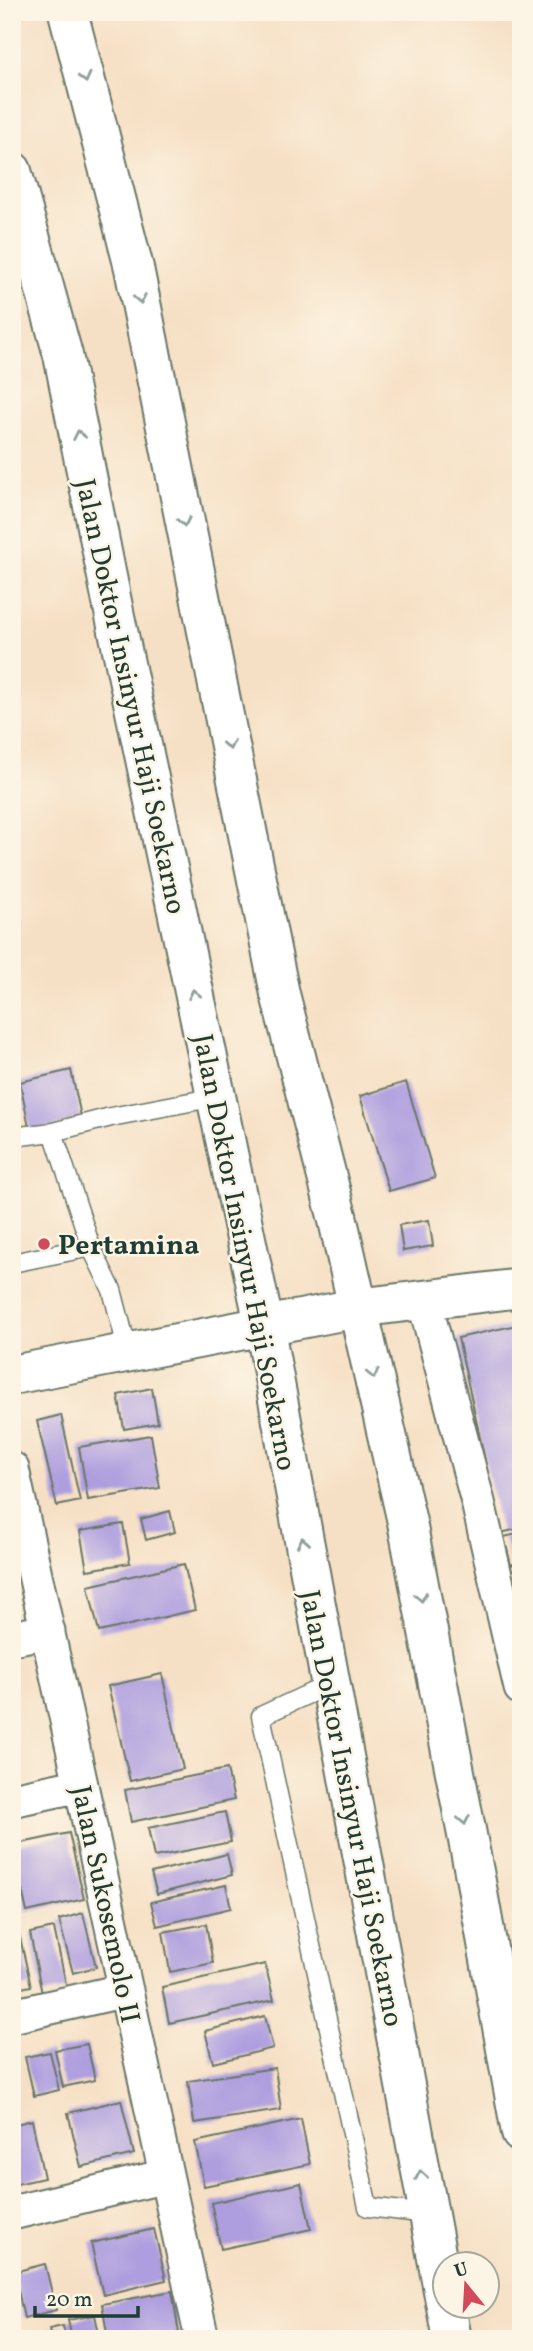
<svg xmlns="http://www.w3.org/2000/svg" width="533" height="2351" font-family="Vollkorn,serif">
<rect width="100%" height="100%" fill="#fcf5e5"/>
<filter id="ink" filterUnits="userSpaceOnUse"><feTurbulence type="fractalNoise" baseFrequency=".0143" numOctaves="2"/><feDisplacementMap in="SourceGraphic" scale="14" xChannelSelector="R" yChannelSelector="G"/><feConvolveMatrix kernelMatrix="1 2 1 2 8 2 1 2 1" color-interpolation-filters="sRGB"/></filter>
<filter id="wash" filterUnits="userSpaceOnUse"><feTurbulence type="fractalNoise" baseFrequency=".00686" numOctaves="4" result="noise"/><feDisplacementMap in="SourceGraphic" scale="28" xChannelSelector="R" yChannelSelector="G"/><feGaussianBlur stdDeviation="1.57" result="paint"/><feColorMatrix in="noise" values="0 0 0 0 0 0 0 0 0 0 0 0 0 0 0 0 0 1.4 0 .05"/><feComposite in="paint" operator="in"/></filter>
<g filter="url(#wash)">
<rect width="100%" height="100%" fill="#f6e0c5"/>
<g id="blocks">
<!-- building -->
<path fill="#ae9edf" d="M 71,1070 L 82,1121 L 30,1132 L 20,1082 Z
M 406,1082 L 435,1178 L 389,1191 L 360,1096 Z
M 429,1220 L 433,1246 L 403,1251 L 399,1225 Z
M 521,1324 L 521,1528 L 501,1533 L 458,1338 Z
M 152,1388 L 158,1423 L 124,1429 L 118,1395 Z
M 61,1415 L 80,1501 L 57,1506 L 37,1421 Z
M 151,1435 L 160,1488 L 88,1500 L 79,1447 Z
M 170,1511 L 175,1532 L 146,1540 L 141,1519 Z
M 123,1524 L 130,1563 L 87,1570 L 80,1531 Z
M 521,1533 L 521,1562 L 511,1565 L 504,1537 Z
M 184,1564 L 195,1610 L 99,1632 L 88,1586 Z
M 521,1569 L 521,1596 L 516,1597 L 510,1571 Z
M 162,1674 L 183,1769 L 130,1781 L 108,1686 Z
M 227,1769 L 234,1800 L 131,1822 L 125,1790 Z
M 225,1812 L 231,1842 L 154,1857 L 148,1828 Z
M 69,1833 L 84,1899 L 27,1912 L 12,1845 Z
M 227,1854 L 232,1875 L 157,1894 L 151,1873 Z
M 226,1885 L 231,1908 L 157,1926 L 151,1902 Z
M 83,1913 L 96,1967 L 73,1973 L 59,1920 Z
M 206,1924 L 213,1963 L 170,1972 L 163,1932 Z
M 54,1928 L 67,1989 L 42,1994 L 30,1933 Z
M 18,1929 L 31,1986 L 12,1990 L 12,1930 Z
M 265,1964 L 274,2000 L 169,2023 L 162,1987 Z
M 265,2016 L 273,2048 L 213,2063 L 205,2031 Z
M 87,2044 L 95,2080 L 63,2087 L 55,2050 Z
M 50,2052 L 59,2090 L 34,2096 L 25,2057 Z
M 275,2068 L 281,2110 L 194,2123 L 188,2081 Z
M 121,2100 L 134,2154 L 81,2167 L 68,2113 Z
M 301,2119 L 310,2164 L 204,2186 L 195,2142 Z
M 32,2120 L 44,2178 L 12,2185 L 12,2125 Z
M 301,2183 L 311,2229 L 221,2249 L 211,2203 Z
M 154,2229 L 166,2280 L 103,2295 L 91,2243 Z
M 45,2264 L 56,2310 L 24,2318 L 14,2272 Z
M 172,2291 L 180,2339 L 108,2339 L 102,2304 Z
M 95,2315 L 100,2339 L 72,2339 L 68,2320 Z
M 63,2326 L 66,2339 L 51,2339 L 49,2329 Z"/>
</g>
</g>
<g filter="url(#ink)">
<use href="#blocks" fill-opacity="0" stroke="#6a7667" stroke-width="2"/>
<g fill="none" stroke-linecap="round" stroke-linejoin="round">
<defs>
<path id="lane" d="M 53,1132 L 91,1247 L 112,1290 L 128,1351
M 12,1137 L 53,1132 L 111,1117 L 216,1097
M 12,1263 L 91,1247
M 330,1684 L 261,1716 L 368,2207 L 428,2214"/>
<path id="street" d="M 424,1300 L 478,1502 L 521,1688
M 12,1469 L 202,2339
M 12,1638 L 48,1631
M 12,1800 L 81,1785
M 12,2016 L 126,1990
M 12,2213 L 166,2176"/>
<path id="secondary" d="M 12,1375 L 357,1308 L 521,1288"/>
<path id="primary" d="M 68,12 L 134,268 L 280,994 L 337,1216 L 407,1522 L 477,1887 L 521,2133
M 12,171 L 63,355 L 112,602 L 264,1324 L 452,2339"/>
</defs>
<!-- lane casing -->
<use href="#lane" stroke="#6a7667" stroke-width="21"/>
<!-- street casing -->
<use href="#street" stroke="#6a7667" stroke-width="37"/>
<!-- secondary casing -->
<use href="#secondary" stroke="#6a7667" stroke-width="42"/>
<!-- primary casing -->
<use href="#primary" stroke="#6a7667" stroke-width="42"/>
<!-- lane -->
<use href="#lane" stroke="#fff" stroke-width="18"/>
<!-- street -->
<use href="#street" stroke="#fff" stroke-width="33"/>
<!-- secondary -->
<use href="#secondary" stroke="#fff" stroke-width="38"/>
<!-- primary -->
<use href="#primary" stroke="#fff" stroke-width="38"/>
</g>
<!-- one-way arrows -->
<defs><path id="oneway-chevron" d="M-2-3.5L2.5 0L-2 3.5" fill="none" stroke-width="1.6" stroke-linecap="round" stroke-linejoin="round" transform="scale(1.75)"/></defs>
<g stroke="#8f9e9a">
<use href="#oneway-chevron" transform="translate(85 78) rotate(76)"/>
<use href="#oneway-chevron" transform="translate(140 299) rotate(79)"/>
<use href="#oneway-chevron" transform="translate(79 435) rotate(-101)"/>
<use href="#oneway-chevron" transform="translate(184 522) rotate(79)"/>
<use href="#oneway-chevron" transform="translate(229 745) rotate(78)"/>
<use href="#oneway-chevron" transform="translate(194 994) rotate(-102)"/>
<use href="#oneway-chevron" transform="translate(373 1374) rotate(77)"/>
<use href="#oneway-chevron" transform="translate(303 1542) rotate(-100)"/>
<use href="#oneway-chevron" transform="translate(421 1597) rotate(79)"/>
<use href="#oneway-chevron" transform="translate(464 1820) rotate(79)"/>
<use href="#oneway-chevron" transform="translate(421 2175) rotate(-100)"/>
</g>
</g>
<!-- markers -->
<circle fill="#d1495b" stroke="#fcf5e5" stroke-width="2.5" cx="44" cy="1244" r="7"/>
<g text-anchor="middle" stroke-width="5" stroke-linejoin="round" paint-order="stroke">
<!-- street labels -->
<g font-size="28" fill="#1f3d34" stroke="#fcf5e5">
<text transform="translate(132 696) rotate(78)" y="10">Jalan Doktor Insinyur Haji Soekarno</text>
<text transform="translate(246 1252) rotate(79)" y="10">Jalan Doktor Insinyur Haji Soekarno</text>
<text transform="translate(353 1808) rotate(79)" y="10">Jalan Doktor Insinyur Haji Soekarno</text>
<text transform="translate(107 1904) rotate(78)" y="10">Jalan Sukosemolo II</text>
</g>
<!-- poi labels -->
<g font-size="28" font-weight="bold" fill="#1f3d34" stroke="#fcf5e5" text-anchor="start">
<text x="58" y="1254">Pertamina</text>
</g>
</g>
<!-- margin -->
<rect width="533" height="2351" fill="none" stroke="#fcf5e5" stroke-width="42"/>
<!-- north arrow -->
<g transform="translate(466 2285) rotate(342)"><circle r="33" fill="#fcf5e5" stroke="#a4ab9e" stroke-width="2"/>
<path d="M0-5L12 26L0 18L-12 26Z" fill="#d1495b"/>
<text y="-10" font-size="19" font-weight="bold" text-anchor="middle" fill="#1f3d34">U</text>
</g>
<!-- scale -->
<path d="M35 2306v10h103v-10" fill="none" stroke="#1f3d34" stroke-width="3.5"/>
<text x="46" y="2306" font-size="21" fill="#1f3d34" stroke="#fcf5e5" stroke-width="5" paint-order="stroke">20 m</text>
</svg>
